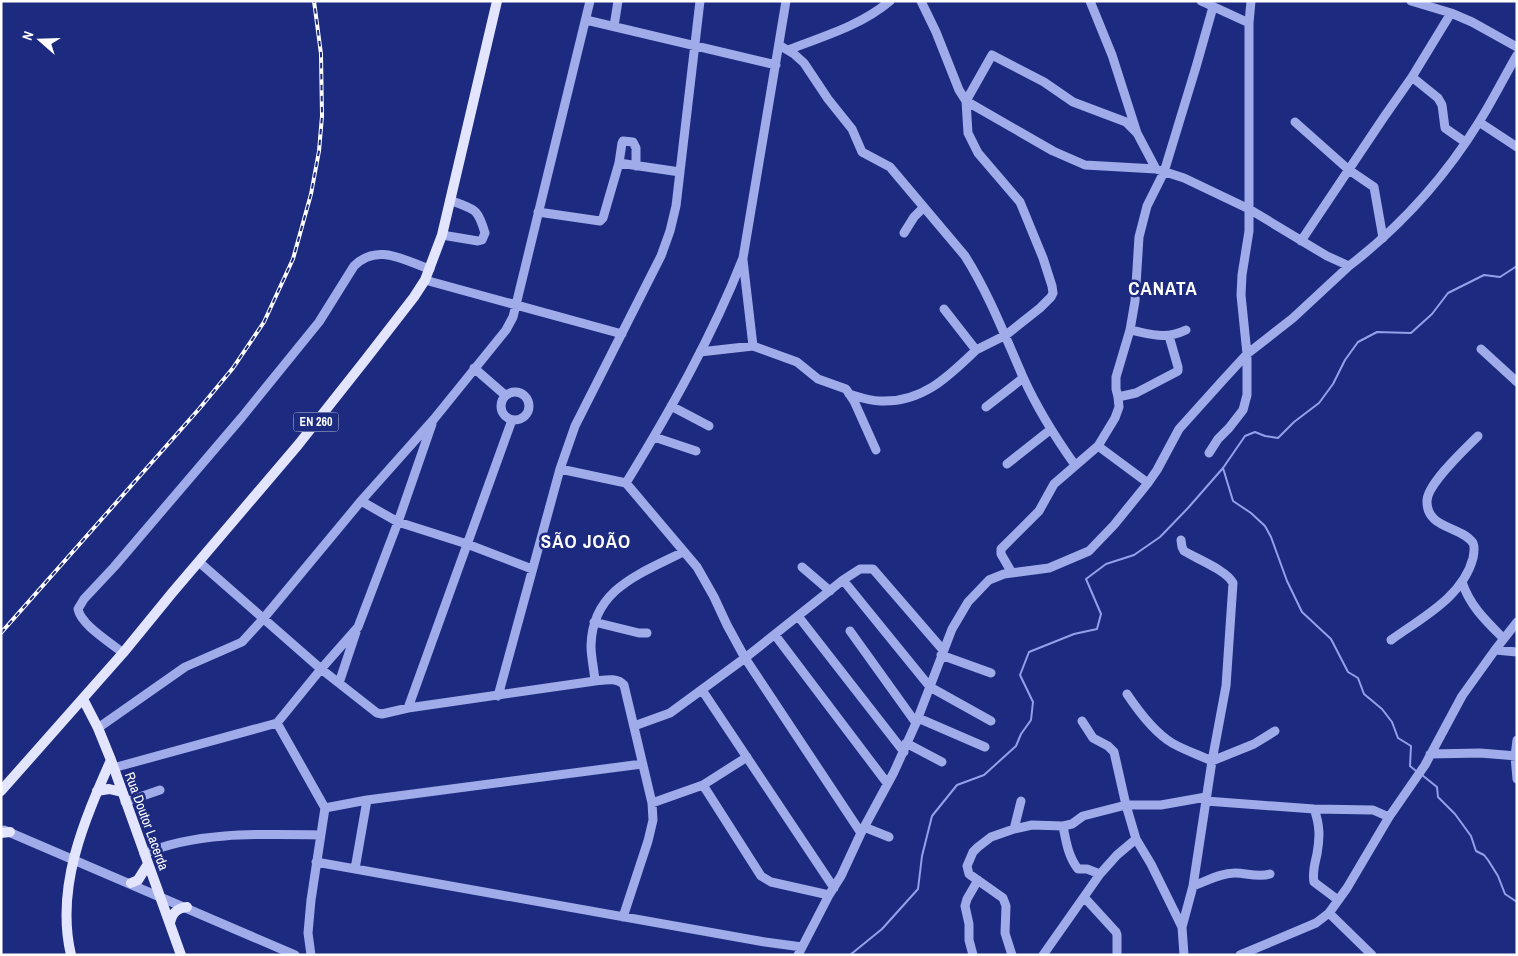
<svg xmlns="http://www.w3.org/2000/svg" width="1518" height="956" font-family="'Archivo Narrow',sans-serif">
<rect width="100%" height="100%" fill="#1c2a7f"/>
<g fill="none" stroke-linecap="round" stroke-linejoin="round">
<!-- stream -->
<path stroke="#93a1eb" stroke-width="2" d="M 1223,468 L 1233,501 L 1251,513 L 1265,526 L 1271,537 L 1287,581 L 1302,612 L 1331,639 L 1348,672 L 1358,678 L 1364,694 L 1382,709 L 1392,722 L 1398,738 L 1411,746 L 1410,766 L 1416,771
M 1422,775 L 1437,787 L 1438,797 L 1455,814 L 1471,836 L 1476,851 L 1484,855 L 1488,860 L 1498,876 L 1505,894 L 1517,902
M 850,955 L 882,929 L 918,889 L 922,856 L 932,816 L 957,785 L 984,775 L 1016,746 L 1021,734 L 1031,720 L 1033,702 L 1020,675 L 1029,652 L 1074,634 L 1097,629 L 1101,614 L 1086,579 L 1106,564 L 1134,555 L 1160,537 L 1188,508 L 1223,468 L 1245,436 L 1255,432 L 1265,436 L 1278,438 L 1294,422 L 1319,403 L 1333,384 L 1345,360 L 1358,342 L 1377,332 L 1411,333 L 1432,314 L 1448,293 L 1484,275 L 1500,277 L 1517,266"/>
<!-- minor -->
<path stroke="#a0abe9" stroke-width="9" d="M 921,1 L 936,32 L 959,90 L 966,101 L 1053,151 L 1085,165 L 1156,169 L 1184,178 L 1249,209 L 1327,256 L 1349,266 C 1401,226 1445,177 1479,122 C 1493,100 1504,77 1517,55
M 1090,1 L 1112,55 L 1137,133 L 1156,169
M 1201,1 L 1249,23
M 1411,1 L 1451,13 L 1472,22 L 1517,47
M 586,20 L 776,65
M 614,26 L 618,1
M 779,45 L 794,54 L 804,63 L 828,99 L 852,129 L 862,152 L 890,167 L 965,256 C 989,294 1005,336 1023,377 C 1037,408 1055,437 1075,465
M 788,50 C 824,36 860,26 890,1
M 1412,77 L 1438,98 L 1442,105 L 1445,128 L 1465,142
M 1295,122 L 1349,170 L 1374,187 L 1383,238
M 1479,122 L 1517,147
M 619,163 L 622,143 L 623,141 L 633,142 L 636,148 L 636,166
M 538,212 L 600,221 L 603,218 L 619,163 L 680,172
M 904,233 L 914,217 L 923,208
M 442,235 L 478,241 L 482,240 L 485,233 C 477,206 474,210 450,200
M 1301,241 L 1384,117 L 1412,77 L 1451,13
M 743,260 L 753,346
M 425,280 L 622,334
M 944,309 L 976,350 L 1006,335 L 1040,308 L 1051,297 L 1053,293 L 1052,286 L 1043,258 L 1020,202 L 978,153 L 968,133 L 966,101 L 992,55 L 1044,82 L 1073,102 L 1126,122 L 1137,133
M 1130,330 C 1151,334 1165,340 1186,330
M 1481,349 L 1517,382
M 700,352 L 753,346 L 797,362 L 818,379 L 846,389 L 854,401 L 876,450
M 474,368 L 505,395
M501 406a14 14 0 1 1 28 0a14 14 0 1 1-28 0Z
M 849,394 C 859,397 869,401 880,401 C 922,403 948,377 976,350
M 1118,397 L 1136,393 L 1178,371 L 1178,367 L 1169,336
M 671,406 L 709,426
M 986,407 L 1023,378
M 654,437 L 696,451
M 1098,446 L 1148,483
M 1209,453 L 1218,439 L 1229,428 L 1243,410 L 1247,395 L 1247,354 L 1241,295 L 1242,275 L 1249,231 L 1249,23 L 1251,1
M 1007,464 L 1050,430
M 560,469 L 626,483 L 697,567 L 714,597 L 727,625 L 745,658 L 861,833
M 626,483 C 670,411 712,337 743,258 L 786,1
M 361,501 L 398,522 L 467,544 L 532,569
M 1181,540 L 1182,547 L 1184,551 C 1197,559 1226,570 1233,583 L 1226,686 L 1212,761 L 1193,886 L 1182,927 L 1184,955
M 199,562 L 321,669 L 377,713 L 382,714 L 408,708 L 595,681 C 605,680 617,677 624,685 L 652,803 L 653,820 L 648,841 L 623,917
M 802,567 L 830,591
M 1012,573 L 1001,554 L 1001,549 L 1039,511 L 1054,484 L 1098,446 L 1115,418 L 1119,407 L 1118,397 L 1116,389 L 1116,377 L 1130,330 L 1135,301 L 1139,237 L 1147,206 L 1164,172 L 1196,67 L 1213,7
M 843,580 L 930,687 L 991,721
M 1462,582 C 1470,606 1486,621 1503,638
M 798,616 L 904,752
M 594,622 L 639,633 L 647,633
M 850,631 L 916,723
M 775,635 L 887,783
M 1391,640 C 1421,618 1463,597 1473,558 C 1474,553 1475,547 1473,543 C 1462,526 1426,529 1427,501 C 1427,484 1465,449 1478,436
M 1495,650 L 1517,622
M 123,653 C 110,642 81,625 78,609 L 84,599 L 114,567 L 242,417 L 319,322 L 354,266 C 377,243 403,260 430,269
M 941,655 L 991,673
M 595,681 C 594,669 591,657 591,646 C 592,589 640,574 683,552
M 339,683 L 356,632
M 702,690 L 834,888
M 1127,694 C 1139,712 1154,732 1172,743 C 1184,750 1199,755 1212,761 L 1254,744 L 1275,731
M 498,696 L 560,469 L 575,426 L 661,256 L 670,231 L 676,206 L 700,1
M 408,708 L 512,420
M 918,718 L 985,747
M 1082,721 L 1093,738 L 1108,746 L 1114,752 L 1126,805 L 1136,839 L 1151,864 L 1182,927
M 277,723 L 325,808 L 311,900 L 308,933 L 311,955
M 634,726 L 670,713 L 745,658 L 843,580 L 860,569 L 873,569 L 943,650
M 98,728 L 185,667 L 242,642 L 263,619 L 361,501 L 434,419 L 506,330 L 513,317 L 590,1
M 1517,740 L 1515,756 L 1517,779
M 906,743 L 942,762
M 1430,754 L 1480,753 L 1517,756
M 113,768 L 277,723 L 321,669 L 358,627 L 398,522 L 432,424
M 703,785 L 747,757
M 1206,801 L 1314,809 L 1373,810 L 1389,817
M 125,802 L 160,790
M 652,803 L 703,785 L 761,876 L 771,882 L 829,895
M 325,808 L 367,800 L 642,764
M 1314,809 C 1320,825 1320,837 1317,854 C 1315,863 1312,872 1314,882 L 1338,900
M 1063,826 C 1066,841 1068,856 1078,869 L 1087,869 L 1100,874
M 864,827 L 889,837
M 1014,829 L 1021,801
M 4,830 L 295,955
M 144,854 C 195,831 265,834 320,835
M 316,862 L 765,942 L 802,947
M 355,869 L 367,800
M 1193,886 C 1207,881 1220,873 1235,873 C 1247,873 1258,878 1270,874
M 1084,897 L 1116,932 L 1117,935 L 1117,955
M 1329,913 L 1372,955
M 798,955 L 829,895 L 841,876 L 861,833 L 894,772 L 916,723 L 952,629 L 968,602 L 989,580 L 1004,574 L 1049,568 L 1089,551 L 1114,525 L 1148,483 L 1157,470 L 1179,429 L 1224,379 L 1247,354 L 1293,318 L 1349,266
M 973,955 L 969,940 L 969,924 L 965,906 L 967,899 L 978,880
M 1012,955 L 1005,933 L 1006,906 L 1003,898 L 969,874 L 967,866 L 973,852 L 978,847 L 991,837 L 1014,829 L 1032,825 L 1063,826 L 1072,824 L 1083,816 L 1126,805 L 1161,805 L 1206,797
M 1043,955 L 1100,874 L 1117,855 L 1136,839
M 1240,955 L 1316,923 L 1329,913 L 1347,888 L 1389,817 L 1425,765 L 1462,696 L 1495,650 L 1517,652"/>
<!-- major -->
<path stroke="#e3e5fe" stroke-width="10" d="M 83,699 L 98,728 L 111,760 L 181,955
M 1,791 L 123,653 L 172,593 L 298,445 L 366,359 L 414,297 L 425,280 L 442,235 L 497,1
M 97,791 L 109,789 L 122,792
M 1,833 L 10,832
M 131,883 L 138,880 L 148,864
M 170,923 C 172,913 177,908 187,907
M 71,955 C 55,887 84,821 111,760"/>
<defs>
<path id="rail" d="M 1,633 L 199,409 L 233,368 L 264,322 L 293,259 L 311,194 L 319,151 L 322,116 L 321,54 L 314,1"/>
</defs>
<!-- rail casing -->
<use href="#rail" stroke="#fff" stroke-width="4"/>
<!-- rail -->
<use href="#rail" stroke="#1c2a7f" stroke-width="2" stroke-dasharray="5.5" stroke-linecap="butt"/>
</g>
<g text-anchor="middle" stroke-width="5" stroke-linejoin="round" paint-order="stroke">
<!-- shield labels -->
<rect fill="#1c2a7f" stroke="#bbbfd9" stroke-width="1" x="293.5" y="412.5" width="45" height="19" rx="4"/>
<g font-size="12" font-weight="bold" fill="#fff">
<text x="316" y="426">EN 260</text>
</g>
<!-- street labels -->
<g font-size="14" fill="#fff" stroke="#1c2a7f">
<text transform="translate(147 821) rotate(70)" y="5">Rua Doutor Lacerda</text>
</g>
<!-- district labels -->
<g font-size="19" font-weight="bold" letter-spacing="1" fill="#fff" stroke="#1c2a7f">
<text x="1163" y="295">CANATA</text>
<text x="586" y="548">SÃO JOÃO</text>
</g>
</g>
<!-- border -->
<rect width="1518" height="956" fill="none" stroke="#ffffff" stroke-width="5"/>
<!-- north arrow -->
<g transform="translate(40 40) rotate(290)" stroke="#1c2a7f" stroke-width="4" paint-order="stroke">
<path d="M0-4L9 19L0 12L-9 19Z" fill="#ffffff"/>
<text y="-8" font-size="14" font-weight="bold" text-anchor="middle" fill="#ffffff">N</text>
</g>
</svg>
